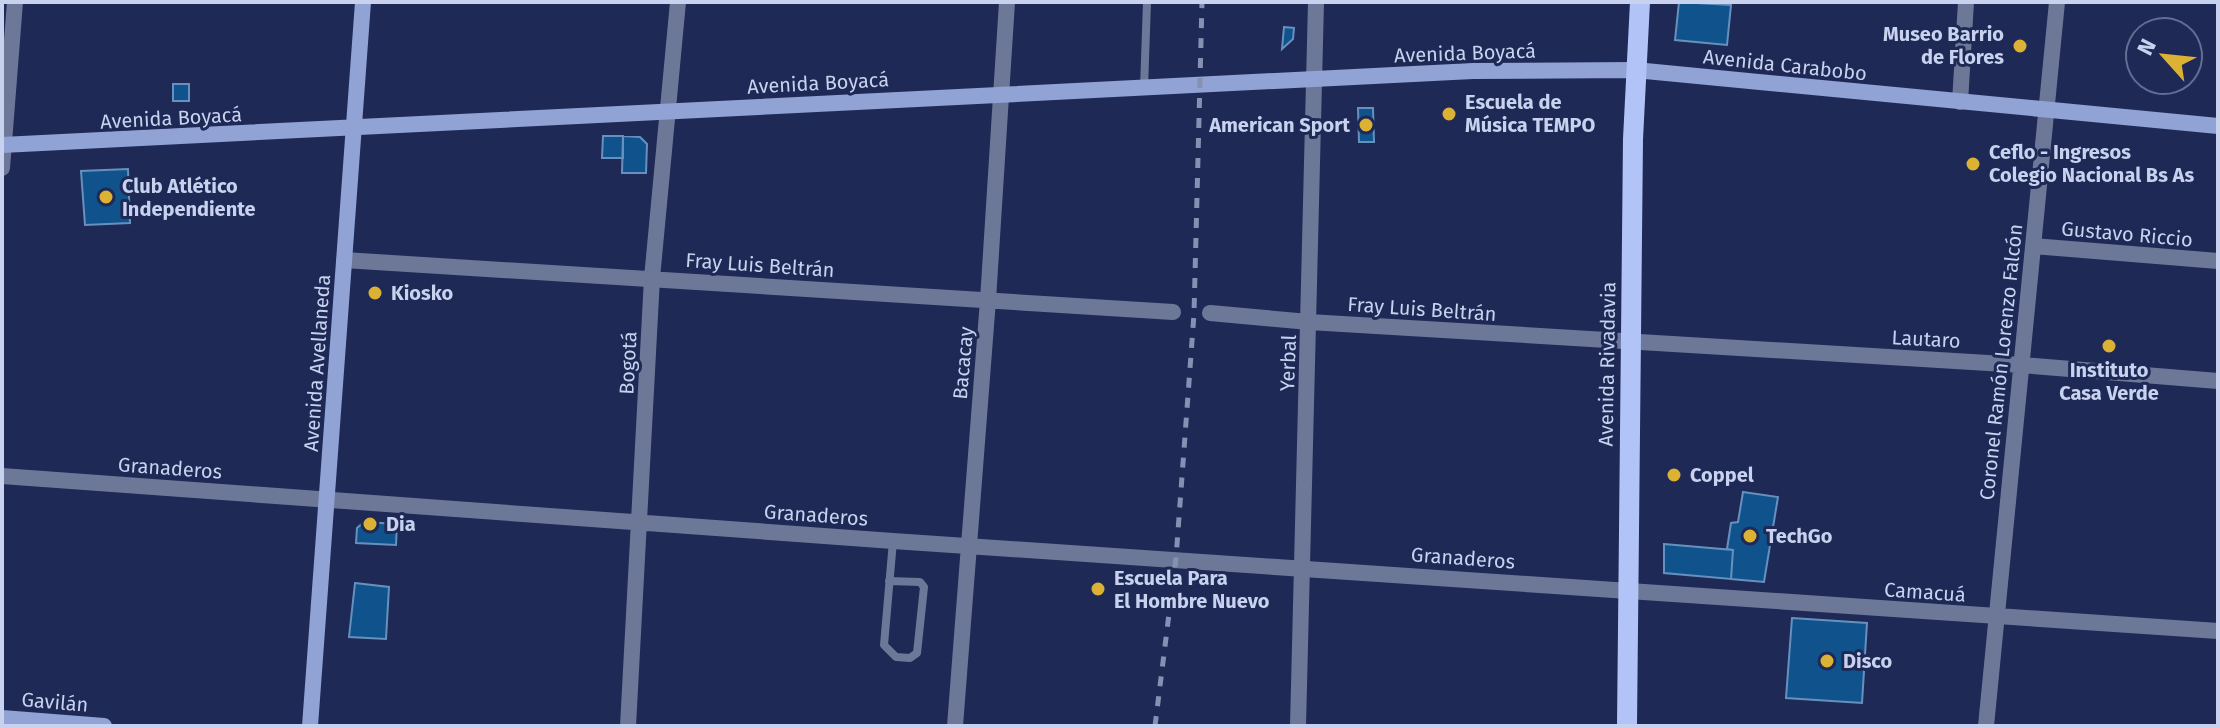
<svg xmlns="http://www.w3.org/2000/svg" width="2220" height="728" font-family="'Fira Sans',sans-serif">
<rect width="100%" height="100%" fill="#1e2956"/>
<!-- building -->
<path fill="#10538c" stroke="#6691be" stroke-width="2" d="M 1679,2 L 1731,5 L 1727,45 L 1675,40 Z
M 1284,27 L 1294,28 L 1293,39 L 1282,49 Z
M 173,84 L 189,84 L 189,101 L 173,101 Z
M 1358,108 L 1373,108 L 1374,142 L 1359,142 Z
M 603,136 L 623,136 L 623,158 L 602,158 Z
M 623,136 L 640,137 L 647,144 L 646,173 L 622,173 Z
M 128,169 L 130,223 L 85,225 L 81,171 Z
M 1743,492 L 1778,497 L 1764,582 L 1731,579 L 1733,550 L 1727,549 L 1731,523 L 1738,522 Z
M 364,522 L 397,524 L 396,545 L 356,543 L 357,528 Z
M 1664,544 L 1733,550 L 1731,579 L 1664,573 Z
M 355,583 L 389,587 L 386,639 L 349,637 Z
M 1792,618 L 1867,623 L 1862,703 L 1786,698 Z"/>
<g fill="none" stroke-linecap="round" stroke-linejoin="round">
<!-- lane -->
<path stroke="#6d7898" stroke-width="8" d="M 1144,88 L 1147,2
M 889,581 L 920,582 L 924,587 L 917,653 L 910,658 L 896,657 L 884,645 L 893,541"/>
<!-- street -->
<path stroke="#6d7898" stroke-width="16" d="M 1960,102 L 1966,2
M 2,168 L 15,2
M 2033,246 L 2218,261
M 344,260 L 1173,312
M 1210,313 L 1309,322 L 2021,365 L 2218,381
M 2,476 L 893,541 L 2218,631
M 628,726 L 652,278 L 678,2
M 955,726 L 988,300 L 1007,2
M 1298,726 L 1316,2
M 1986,726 L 2057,2"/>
<!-- secondary -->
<path stroke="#91a2d5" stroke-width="16" d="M 2,145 L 1473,71 L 1635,70 L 2218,126
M 2,718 L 104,726
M 310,726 L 363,2"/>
<!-- primary -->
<path stroke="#b2c3f8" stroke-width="20" d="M 1627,726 L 1633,139 L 1640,2"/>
<!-- rail -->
<path stroke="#8590b3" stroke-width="5" stroke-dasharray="10 10" stroke-linecap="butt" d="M 1155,726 L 1176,558 L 1194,314 L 1202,2"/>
</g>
<!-- markers -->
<g fill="#dbb233" stroke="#1e2956" stroke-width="3">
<circle cx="2020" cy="46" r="8"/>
<circle cx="1449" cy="114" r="8"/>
<circle cx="1366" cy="125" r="8"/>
<circle cx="1973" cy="164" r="8"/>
<circle cx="106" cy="197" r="8"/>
<circle cx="375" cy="293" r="8"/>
<circle cx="2109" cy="346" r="8"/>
<circle cx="1674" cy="475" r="8"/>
<circle cx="370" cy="524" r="8"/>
<circle cx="1750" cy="536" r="8"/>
<circle cx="1098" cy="589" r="8"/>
<circle cx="1827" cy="661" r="8"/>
</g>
<g text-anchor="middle" stroke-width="6" stroke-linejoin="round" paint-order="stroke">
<!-- poi labels -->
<g font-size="20" font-weight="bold" fill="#c8d2ef" stroke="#1e2956" text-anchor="start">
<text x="2004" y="41" text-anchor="end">Museo Barrio<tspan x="2004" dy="23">de Flores</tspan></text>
<text x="1465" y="109">Escuela de<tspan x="1465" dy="23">Música TEMPO</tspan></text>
<text x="1350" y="132" text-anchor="end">American Sport</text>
<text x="1989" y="159">Ceflo - Ingresos<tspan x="1989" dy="23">Colegio Nacional Bs As</tspan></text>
<text x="122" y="193">Club Atlético<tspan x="122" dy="23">Independiente</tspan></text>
<text x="391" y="300">Kiosko</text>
<text x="2109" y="377" text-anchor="middle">Instituto<tspan x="2109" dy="23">Casa Verde</tspan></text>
<text x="1690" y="482">Coppel</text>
<text x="386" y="531">Dia</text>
<text x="1766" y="543">TechGo</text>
<text x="1114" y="585">Escuela Para<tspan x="1114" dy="23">El Hombre Nuevo</tspan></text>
<text x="1843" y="668">Disco</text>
</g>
<!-- street labels -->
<g font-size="20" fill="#c8d2ef" stroke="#1e2956">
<text transform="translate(1465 53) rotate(-2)" y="7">Avenida Boyacá</text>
<text transform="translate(1785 65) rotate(6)" y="7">Avenida Carabobo</text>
<text transform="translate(818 83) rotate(-3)" y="7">Avenida Boyacá</text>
<text transform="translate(171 118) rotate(-3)" y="7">Avenida Boyacá</text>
<text transform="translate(2127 234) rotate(5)" y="7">Gustavo Riccio</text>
<text transform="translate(760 265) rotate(4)" y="7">Fray Luis Beltrán</text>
<text transform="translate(1422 309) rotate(4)" y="7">Fray Luis Beltrán</text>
<text transform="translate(1926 339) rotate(3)" y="7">Lautaro</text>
<text transform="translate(2001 362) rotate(-84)" y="7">Coronel Ramón Lorenzo Falcón</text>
<text transform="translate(317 363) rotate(-86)" y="7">Avenida Avellaneda</text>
<text transform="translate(628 363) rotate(-87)" y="7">Bogotá</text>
<text transform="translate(963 363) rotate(-85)" y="7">Bacacay</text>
<text transform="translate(1288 363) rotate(-88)" y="7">Yerbal</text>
<text transform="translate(1607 364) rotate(-89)" y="7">Avenida Rivadavia</text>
<text transform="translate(170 468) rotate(4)" y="7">Granaderos</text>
<text transform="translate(816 515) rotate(4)" y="7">Granaderos</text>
<text transform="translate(1463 558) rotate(4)" y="7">Granaderos</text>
<text transform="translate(1925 592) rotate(4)" y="7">Camacuá</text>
<text transform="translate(55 702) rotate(5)" y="7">Gavilán</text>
</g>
</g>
<!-- border -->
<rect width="2220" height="728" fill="none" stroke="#c8d2ef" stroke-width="8"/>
<!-- north arrow -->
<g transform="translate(2164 56) rotate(297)"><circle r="38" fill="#1e2956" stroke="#626d93" stroke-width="2"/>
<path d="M0-6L14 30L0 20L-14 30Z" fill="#dbb233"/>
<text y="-12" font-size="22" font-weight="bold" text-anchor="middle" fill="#c8d2ef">N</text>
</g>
</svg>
